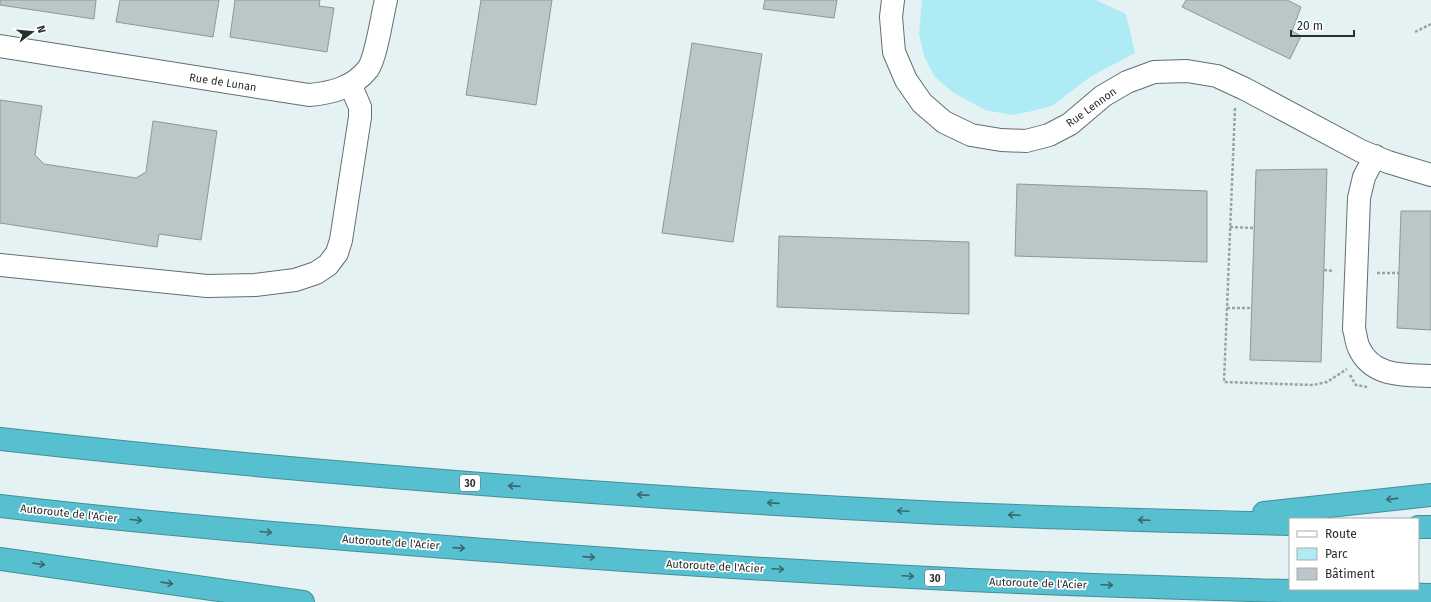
<svg xmlns="http://www.w3.org/2000/svg" width="1431" height="602" font-family="'Fira Sans',sans-serif">
<rect width="100%" height="100%" fill="#e5f2f4"/>
<!-- green -->
<path fill="#afebf5" d="M 922,0 L 1096,0 L 1126,14 L 1135,53 L 1090,77 L 1052,106 L 1028,112 L 1012,115 L 985,110 L 952,92 L 934,76 L 924,56 L 919,34 Z"/>
<!-- building -->
<path fill="#bac6c8" stroke="#8b9799" d="M 0,0 L 96,0 L 94,19 L 0,5 Z
M 120,0 L 219,0 L 213,37 L 116,22 Z
M 235,0 L 320,0 L 319,6 L 334,8 L 327,52 L 230,37 Z
M 481,0 L 552,0 L 536,105 L 466,95 Z
M 765,0 L 837,0 L 834,18 L 763,9 Z
M 1186,0 L 1287,0 L 1301,7 L 1292,31 L 1301,36 L 1290,59 L 1182,7 Z
M 692,43 L 762,54 L 733,242 L 662,233 Z
M 0,100 L 42,106 L 35,155 L 44,164 L 136,178 L 146,172 L 153,121 L 217,131 L 201,240 L 159,234 L 157,247 L 0,223 Z
M 1327,169 L 1321,362 L 1250,360 L 1256,170 Z
M 1017,184 L 1207,191 L 1207,262 L 1015,256 Z
M 1401,211 L 1431,211 L 1431,330 L 1397,328 Z
M 779,236 L 969,242 L 969,314 L 777,307 Z"/>
<g fill="none" stroke-linecap="round" stroke-linejoin="round">
<defs>
<path id="minor" d="M 893,0 L 891,17 L 894,52 L 906,80 L 922,103 L 944,122 L 971,135 L 1001,140 L 1026,141 L 1049,135 L 1070,124 L 1103,96 L 1127,82 L 1154,72 L 1187,71 L 1217,76 L 1245,89 L 1361,151 L 1388,162 L 1431,175
M 0,46 L 309,95 C 331,93 353,88 368,69 C 376,58 382,16 386,0
M 1375,156 L 1364,177 L 1359,198 L 1354,329 C 1356,335 1356,342 1359,348 C 1372,377 1404,375 1431,376
M 0,265 L 207,286 L 255,285 L 295,280 L 316,273 L 328,265 L 337,253 L 341,240 L 360,117 L 360,107 L 350,84"/>
<path id="highway" d="M 0,439 C 312,474 626,497 939,513 C 1056,518 1173,521 1290,524
M 0,506 C 153,524 306,536 459,548 C 629,561 800,572 970,580 C 1124,587 1277,591 1431,595
M 1264,513 L 1431,495
M 1418,527 L 1431,527
M 0,559 L 303,602"/>
</defs>
<!-- minor casing -->
<use href="#minor" stroke="#636e70" stroke-width="24"/>
<!-- highway casing -->
<use href="#highway" stroke="#478d98" stroke-width="24"/>
<!-- path -->
<path stroke="#99a3a4" stroke-width="2.5" stroke-dasharray="3 2" stroke-linecap="butt" d="M 1415,32 L 1431,24
M 1235,108 L 1224,382 L 1313,385 L 1327,382 L 1347,369
M 1230,227 L 1254,228
M 1324,270 L 1334,271
M 1377,273 L 1399,273
M 1227,308 L 1252,308
M 1350,375 L 1356,385 L 1367,387"/>
<!-- minor -->
<use href="#minor" stroke="#fff" stroke-width="22"/>
<!-- highway -->
<use href="#highway" stroke="#56c0d1" stroke-width="22"/>
</g>
<!-- one-way arrows -->
<defs><path id="oneway-shaft" d="M-6 0H5M1.5-3L5.5 0L1.5 3" fill="none" stroke-width="1.6" stroke-linecap="round" stroke-linejoin="round"/></defs>
<g stroke="#3c6870">
<use href="#oneway-shaft" transform="translate(514 486) rotate(-176)"/>
<use href="#oneway-shaft" transform="translate(643 495) rotate(-176)"/>
<use href="#oneway-shaft" transform="translate(1392 499) rotate(174)"/>
<use href="#oneway-shaft" transform="translate(773 503) rotate(-176)"/>
<use href="#oneway-shaft" transform="translate(903 511) rotate(-177)"/>
<use href="#oneway-shaft" transform="translate(1014 515) rotate(-178)"/>
<use href="#oneway-shaft" transform="translate(136 520) rotate(5)"/>
<use href="#oneway-shaft" transform="translate(1144 520) rotate(-178)"/>
<use href="#oneway-shaft" transform="translate(266 532) rotate(5)"/>
<use href="#oneway-shaft" transform="translate(459 548) rotate(4)"/>
<use href="#oneway-shaft" transform="translate(589 557) rotate(4)"/>
<use href="#oneway-shaft" transform="translate(39 564) rotate(8)"/>
<use href="#oneway-shaft" transform="translate(778 569) rotate(3)"/>
<use href="#oneway-shaft" transform="translate(908 576) rotate(3)"/>
<use href="#oneway-shaft" transform="translate(167 583) rotate(8)"/>
<use href="#oneway-shaft" transform="translate(1107 585) rotate(2)"/>
</g>
<g text-anchor="middle" stroke-width="3.5" stroke-linejoin="round" paint-order="stroke">
<!-- shield labels -->
<g fill="#fff" stroke="#6a6d6d" stroke-width="1">
<rect x="460" y="475" width="20" height="16" rx="3"/>
<rect x="925" y="570" width="20" height="16" rx="3"/>
</g>
<g font-size="10" font-weight="bold" fill="#2a2e2f">
<text x="470" y="487">30</text>
<text x="935" y="582">30</text>
</g>
<!-- street labels -->
<g font-size="11" fill="#2a2e2f" stroke="#fff">
<text transform="translate(223 82) rotate(9)" y="4">Rue de Lunan</text>
<text transform="translate(1091 107) rotate(-36)" y="4">Rue Lennon</text>
<text transform="translate(69 513) rotate(6)" y="4">Autoroute de l'Acier</text>
<text transform="translate(391 542) rotate(4)" y="4">Autoroute de l'Acier</text>
<text transform="translate(715 566) rotate(3)" y="4">Autoroute de l'Acier</text>
<text transform="translate(1038 583) rotate(2)" y="4">Autoroute de l'Acier</text>
</g>
</g>
<!-- legend -->
<rect x="1289" y="518" width="130" height="72" fill="#ffffff" stroke="#aaabac"/>
<rect x="1297" y="531" width="20" height="6" fill="#ffffff" stroke="#aaabac"/>
<text x="1325" y="538" font-size="12" fill="#2a2e2f">Route</text>
<rect x="1297" y="548" width="20" height="12" fill="#afebf5" stroke="#aaabac"/>
<text x="1325" y="558" font-size="12" fill="#2a2e2f">Parc</text>
<rect x="1297" y="568" width="20" height="12" fill="#bac6c8" stroke="#aaabac"/>
<text x="1325" y="578" font-size="12" fill="#2a2e2f">Bâtiment</text>
<!-- north arrow -->
<g transform="translate(32 32) rotate(74)" stroke="#ffffff" stroke-width="3" paint-order="stroke">
<path d="M0-3L7 15L0 10L-7 15Z" fill="#2a2e2f"/>
<text y="-6" font-size="11" font-weight="bold" text-anchor="middle" fill="#2a2e2f">N</text>
</g>
<!-- scale -->
<path d="M1291 30v6h63v-6" fill="none" stroke="#2a2e2f" stroke-width="2"/>
<text x="1297" y="30" font-size="12" fill="#2a2e2f" stroke="#ffffff" stroke-width="3" paint-order="stroke">20 m</text>
</svg>
